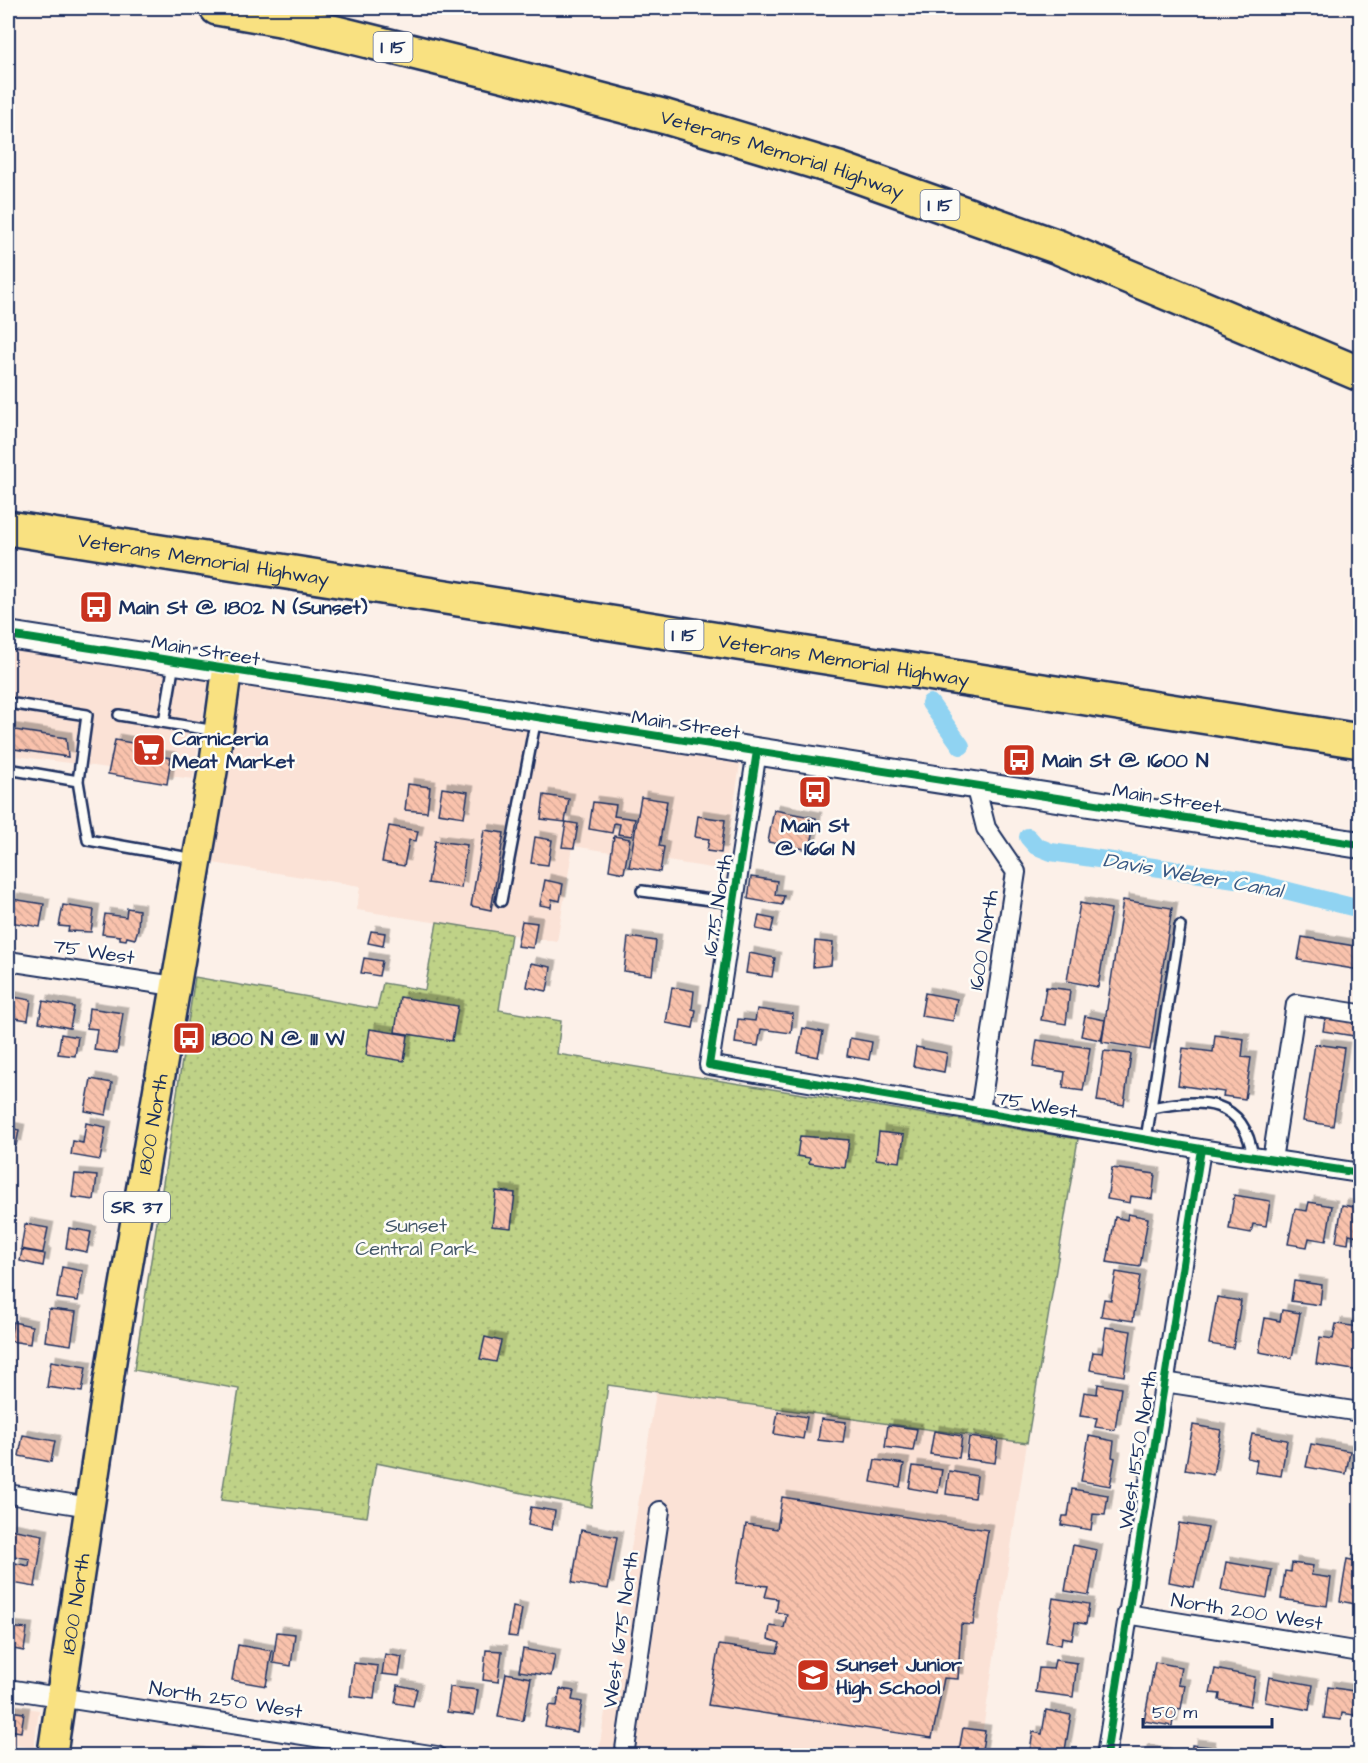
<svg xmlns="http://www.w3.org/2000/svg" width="1368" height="1763" font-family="'Architects Daughter',sans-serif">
<defs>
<pattern id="park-dots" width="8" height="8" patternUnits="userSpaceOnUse" patternTransform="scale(1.5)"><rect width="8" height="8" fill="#bfd287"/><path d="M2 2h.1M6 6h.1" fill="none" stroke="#a4b577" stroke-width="1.8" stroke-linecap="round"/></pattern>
<pattern id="building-back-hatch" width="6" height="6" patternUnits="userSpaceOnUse" patternTransform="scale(1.5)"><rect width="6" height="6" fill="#f9c2ac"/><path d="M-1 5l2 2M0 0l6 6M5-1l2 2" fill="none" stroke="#d5a796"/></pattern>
<filter id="shadow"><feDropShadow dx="5.5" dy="-5.5" stdDeviation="0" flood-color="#0004"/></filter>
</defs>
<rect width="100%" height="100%" fill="#fcf0e8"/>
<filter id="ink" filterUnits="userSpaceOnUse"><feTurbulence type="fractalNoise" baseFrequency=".0167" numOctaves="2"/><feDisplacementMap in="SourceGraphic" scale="12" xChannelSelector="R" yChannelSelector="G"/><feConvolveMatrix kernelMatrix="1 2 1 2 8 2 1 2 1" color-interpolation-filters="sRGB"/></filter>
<g filter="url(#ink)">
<!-- built -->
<path fill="#fbe2d6" d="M 8,647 L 209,678 L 193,779 L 8,755 Z
M 242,678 L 741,758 L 724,870 L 573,846 L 557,942 L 357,910 L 360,886 L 213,863 Z
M 656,1392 L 1027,1443 L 979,1755 L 598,1756 Z
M 8,1705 L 39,1710 L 34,1748 L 8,1744 Z"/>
<!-- park -->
<path fill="url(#park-dots)" stroke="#6d8072" stroke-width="1.5" d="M 437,922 L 511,934 L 499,1010 L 561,1021 L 557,1054 L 1078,1139 L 1027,1443 L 608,1385 L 591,1507 L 376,1463 L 367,1517 L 221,1500 L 239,1389 L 134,1370 L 195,977 L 377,1009 L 383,983 L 425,990 Z"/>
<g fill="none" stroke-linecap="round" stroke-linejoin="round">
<!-- canal -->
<path stroke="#90d3f2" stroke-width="18" d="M 930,703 L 961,746
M 1028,837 L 1036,846 L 1051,852 L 1249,881 L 1360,909"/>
</g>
<!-- building -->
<path fill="url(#building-back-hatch)" stroke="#1b2f5e" stroke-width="1.5" filter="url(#shadow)" d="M 8,729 L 66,738 L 68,757 L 8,748 Z
M 115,740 L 144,745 L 142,754 L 171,758 L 167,784 L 108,774 Z
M 408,784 L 430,787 L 427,812 L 405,810 Z
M 442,788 L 468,792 L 464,817 L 438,813 Z
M 544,795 L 569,799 L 565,822 L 541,819 Z
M 641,797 L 667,801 L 659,846 L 664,847 L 660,872 L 629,867 Z
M 593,802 L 616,805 L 614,816 L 635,819 L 632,836 L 618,834 L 620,824 L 614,823 L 612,833 L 589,829 Z
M 774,810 L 816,818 L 810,850 L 768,842 Z
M 698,816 L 725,820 L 721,853 L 707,851 L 709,839 L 695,837 Z
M 566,822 L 578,824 L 574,848 L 562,847 Z
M 389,826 L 418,831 L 416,841 L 409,840 L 404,866 L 382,862 Z
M 484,830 L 504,833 L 491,910 L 471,906 Z
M 614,836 L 630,839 L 624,873 L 609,870 Z
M 535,837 L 552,840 L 548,865 L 531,863 Z
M 435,841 L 467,845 L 461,888 L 428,883 Z
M 751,877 L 777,881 L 775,895 L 784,896 L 782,905 L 748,899 Z
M 545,880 L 563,884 L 560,901 L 552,899 L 551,907 L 540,905 Z
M 12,899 L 44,904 L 40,927 L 9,922 Z
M 1123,900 L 1172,908 L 1150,1050 L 1102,1042 Z
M 1080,903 L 1111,909 L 1098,987 L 1067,981 Z
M 63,905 L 94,910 L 91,932 L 68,931 L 69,927 L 59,926 Z
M 127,908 L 139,910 L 138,929 L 135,939 L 127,937 L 126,940 L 120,939 L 120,936 L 102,934 L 105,914 L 126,917 Z
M 759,916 L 774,919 L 771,932 L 756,929 Z
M 522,921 L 537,923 L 533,948 L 517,946 Z
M 371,931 L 385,933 L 383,946 L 368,943 Z
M 628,937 L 656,941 L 652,975 L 624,971 Z
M 1302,937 L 1360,947 L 1360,970 L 1298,960 Z
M 815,941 L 833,943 L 831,965 L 813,967 Z
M 749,953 L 775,958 L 772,977 L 746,973 Z
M 364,958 L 382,961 L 379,976 L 361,973 Z
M 531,963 L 551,967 L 547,991 L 527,987 Z
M 672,987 L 694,991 L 692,1009 L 696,1010 L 693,1028 L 666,1023 Z
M 1046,987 L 1070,990 L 1066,1024 L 1041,1020 Z
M 925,993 L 957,999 L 953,1021 L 921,1016 Z
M 8,996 L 31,1000 L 28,1020 L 8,1017 Z
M 400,997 L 458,1006 L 452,1041 L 395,1032 Z
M 43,1001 L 74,1007 L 70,1028 L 39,1022 Z
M 89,1008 L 123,1013 L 117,1053 L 94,1050 L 97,1029 L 87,1028 Z
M 757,1009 L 793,1014 L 791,1033 L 761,1029 L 758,1046 L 735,1043 L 738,1019 L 755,1021 Z
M 1326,1013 L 1360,1019 L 1360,1037 L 1323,1031 Z
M 1085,1016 L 1105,1020 L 1101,1040 L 1081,1036 Z
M 803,1028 L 823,1032 L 818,1057 L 798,1053 Z
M 370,1029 L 408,1035 L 404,1061 L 366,1055 Z
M 61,1034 L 78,1037 L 75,1056 L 58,1054 Z
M 1215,1035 L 1244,1039 L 1242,1057 L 1251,1058 L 1245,1099 L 1223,1096 L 1224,1092 L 1178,1085 L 1183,1048 L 1213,1052 Z
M 850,1038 L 872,1042 L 869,1060 L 847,1056 Z
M 1037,1040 L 1090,1048 L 1083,1091 L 1063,1088 L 1065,1072 L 1033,1067 Z
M 1315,1044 L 1344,1048 L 1333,1126 L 1303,1121 Z
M 916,1047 L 947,1053 L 944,1072 L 913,1066 Z
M 1104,1051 L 1131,1054 L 1124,1105 L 1097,1101 Z
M 91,1079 L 112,1083 L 106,1115 L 85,1111 Z
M 1360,1098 L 1360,1130 L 1356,1130 Z
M 8,1120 L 10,1121 L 9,1128 L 19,1130 L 16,1146 L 8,1145 Z
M 86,1123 L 106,1127 L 100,1160 L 71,1155 L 73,1141 L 83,1143 Z
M 879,1132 L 904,1135 L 900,1162 L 876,1159 Z
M 800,1136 L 849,1140 L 845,1168 L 809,1163 L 810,1158 L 797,1156 Z
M 1112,1168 L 1155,1174 L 1152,1199 L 1131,1196 L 1130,1203 L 1107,1199 Z
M 75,1174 L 97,1176 L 94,1200 L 72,1197 Z
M 496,1191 L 515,1193 L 511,1228 L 492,1226 Z
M 1234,1195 L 1270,1201 L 1266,1226 L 1253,1224 L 1251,1233 L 1229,1229 Z
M 1309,1202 L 1332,1206 L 1326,1241 L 1309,1238 L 1307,1247 L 1288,1244 L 1295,1209 L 1307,1211 Z
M 1342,1205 L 1360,1208 L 1360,1246 L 1357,1245 L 1358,1236 L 1349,1234 L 1348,1244 L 1336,1242 Z
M 1128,1214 L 1148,1218 L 1140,1267 L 1107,1262 L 1115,1217 L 1127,1220 Z
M 25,1224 L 48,1228 L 43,1253 L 21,1249 Z
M 69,1228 L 91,1232 L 87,1252 L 66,1248 Z
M 22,1250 L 45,1254 L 43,1266 L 20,1261 Z
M 62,1267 L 83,1271 L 78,1301 L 57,1298 Z
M 1116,1272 L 1140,1276 L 1133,1321 L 1101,1316 L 1104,1299 L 1111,1300 Z
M 1294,1281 L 1322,1285 L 1320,1305 L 1291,1301 Z
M 1217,1297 L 1241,1301 L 1233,1348 L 1209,1344 Z
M 49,1309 L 76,1312 L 71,1345 L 45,1341 Z
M 1282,1310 L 1300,1313 L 1292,1358 L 1259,1352 L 1265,1318 L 1280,1321 Z
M 13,1322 L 32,1326 L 30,1344 L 10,1341 Z
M 1336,1324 L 1360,1327 L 1360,1371 L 1316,1364 L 1320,1337 L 1333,1339 Z
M 1106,1327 L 1131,1331 L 1124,1376 L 1090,1370 L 1093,1352 L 1102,1353 Z
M 485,1337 L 501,1341 L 496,1362 L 480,1359 Z
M 51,1361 L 86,1367 L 82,1392 L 47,1387 Z
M 1098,1384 L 1121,1388 L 1115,1430 L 1095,1427 L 1097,1418 L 1080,1416 L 1084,1392 L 1097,1394 Z
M 778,1412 L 807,1417 L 803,1439 L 774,1434 Z
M 821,1419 L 846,1422 L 843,1443 L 818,1440 Z
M 888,1425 L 917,1429 L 913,1451 L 885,1447 Z
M 1193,1425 L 1221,1430 L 1213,1475 L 1185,1470 Z
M 934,1431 L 962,1436 L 959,1458 L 930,1454 Z
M 1252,1434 L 1287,1440 L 1281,1476 L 1255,1472 L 1257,1460 L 1247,1458 Z
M 23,1435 L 55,1441 L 51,1462 L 19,1456 Z
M 1089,1436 L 1114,1441 L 1112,1457 L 1115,1458 L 1110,1486 L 1081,1481 Z
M 969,1437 L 998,1441 L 995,1463 L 966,1459 Z
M 1311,1444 L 1350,1451 L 1346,1474 L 1306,1467 Z
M 875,1460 L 904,1464 L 900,1487 L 871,1482 Z
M 913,1466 L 942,1470 L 938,1493 L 909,1488 Z
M 949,1471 L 977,1476 L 974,1498 L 946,1494 Z
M 1072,1489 L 1108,1495 L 1105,1515 L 1093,1514 L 1091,1530 L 1061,1525 L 1063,1516 L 1068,1516 Z
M 782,1497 L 988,1530 L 973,1625 L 961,1624 L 958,1679 L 944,1678 L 932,1738 L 708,1705 L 719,1645 L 777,1653 L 780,1643 L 768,1639 L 770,1626 L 784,1628 L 787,1614 L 776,1612 L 778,1599 L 765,1597 L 768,1586 L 736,1583 L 746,1524 L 777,1529 Z
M 531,1507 L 555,1511 L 552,1530 L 528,1525 Z
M 1179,1523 L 1208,1528 L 1194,1587 L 1169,1582 Z
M 10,1529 L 43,1535 L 35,1587 L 12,1583 L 15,1563 L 29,1566 L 30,1559 L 8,1555 Z
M 581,1530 L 617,1537 L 608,1589 L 572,1583 Z
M 1073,1545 L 1097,1550 L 1089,1595 L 1065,1591 Z
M 1347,1559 L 1360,1562 L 1360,1605 L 1340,1601 Z
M 1226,1562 L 1272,1570 L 1267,1598 L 1221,1590 Z
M 1292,1563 L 1313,1566 L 1311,1575 L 1331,1578 L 1327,1606 L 1281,1599 L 1285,1571 L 1291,1572 Z
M 1053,1598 L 1089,1604 L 1086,1624 L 1075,1622 L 1072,1639 L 1062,1637 L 1061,1645 L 1046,1642 Z
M 513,1607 L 522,1609 L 517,1637 L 508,1636 Z
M 8,1627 L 27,1629 L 24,1651 L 8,1648 Z
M 277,1632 L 295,1634 L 291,1666 L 273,1663 Z
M 238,1645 L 272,1651 L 266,1686 L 232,1680 Z
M 523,1649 L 555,1655 L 551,1676 L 519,1671 Z
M 486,1650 L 502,1651 L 498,1682 L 483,1680 Z
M 385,1654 L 402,1657 L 399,1676 L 382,1674 Z
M 1055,1660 L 1077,1663 L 1073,1697 L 1036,1692 L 1039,1668 L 1053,1669 Z
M 1155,1662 L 1181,1667 L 1178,1684 L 1185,1685 L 1181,1709 L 1175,1708 L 1172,1726 L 1144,1721 Z
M 354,1663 L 378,1666 L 374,1699 L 350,1696 Z
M 1215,1669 L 1255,1677 L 1250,1706 L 1219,1700 L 1220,1694 L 1210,1693 Z
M 506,1673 L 531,1678 L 523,1721 L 498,1717 Z
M 1269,1677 L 1313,1685 L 1309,1710 L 1265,1702 Z
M 398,1685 L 417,1689 L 413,1706 L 395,1703 Z
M 450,1687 L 478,1690 L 474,1715 L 447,1712 Z
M 1328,1687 L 1360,1692 L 1360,1716 L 1342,1713 L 1341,1720 L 1324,1718 Z
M 560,1689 L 574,1691 L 572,1700 L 582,1702 L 577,1732 L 545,1726 L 549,1705 L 557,1706 Z
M 1046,1710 L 1071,1715 L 1064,1756 L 1030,1750 L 1033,1732 L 1042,1734 Z
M 8,1711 L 24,1713 L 21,1732 L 8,1730 Z
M 963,1728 L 985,1731 L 981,1756 L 958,1756 Z
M 1192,1745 L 1210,1747 L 1209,1756 L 1191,1756 Z
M 1143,1750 L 1166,1754 L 1166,1756 L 1142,1756 Z
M 189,1752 L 216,1756 L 188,1756 Z"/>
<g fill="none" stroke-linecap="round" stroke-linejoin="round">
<defs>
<path id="lane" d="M 8,703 L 87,715 L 78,781 L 88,840 L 195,859
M 119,715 L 216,731
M 164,722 L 174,663
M 8,769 L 78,781
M 642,891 L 734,903
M 501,901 L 536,718
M 1152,1108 C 1201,1098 1244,1097 1253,1157
M 1146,1139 L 1180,926"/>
<path id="street" d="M 757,751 L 709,1065 L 1201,1149 L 1360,1173
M 975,785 L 986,828 L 1016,872 L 980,1111
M 8,961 L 174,986
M 1272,1160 L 1296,1004 L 1360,1014
M 1164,1382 L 1360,1412
M 8,1494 L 90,1507
M 1127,1614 L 1360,1652
M 8,1689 L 437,1756
M 624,1756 L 660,1511
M 1106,1756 L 1201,1149"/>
<path id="secondary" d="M 8,635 L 1360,845"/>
<g id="primary">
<path id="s1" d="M 52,1756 L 112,1358 L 215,757 L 227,670"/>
</g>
<g id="highway">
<path id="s2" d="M 217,8 L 280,19 L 506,75 L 666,117 L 839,169 L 1058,247 L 1360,374"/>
<path id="s3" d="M 8,528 L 1360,741"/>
</g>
</defs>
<!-- lane casing -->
<use href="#lane" stroke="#1b2f5e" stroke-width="14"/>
<!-- street casing -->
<use href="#street" stroke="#1b2f5e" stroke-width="22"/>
<!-- secondary casing -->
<use href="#secondary" stroke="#1b2f5e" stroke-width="30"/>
<!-- primary casing -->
<use href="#primary" stroke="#1b2f5e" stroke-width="33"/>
<!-- highway casing -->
<use href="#highway" stroke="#1b2f5e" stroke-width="38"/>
<!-- lane -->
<use href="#lane" stroke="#fdfcf7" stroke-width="9"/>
<!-- street -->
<use href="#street" stroke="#fdfcf7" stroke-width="18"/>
<!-- secondary -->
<use href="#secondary" stroke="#fdfcf7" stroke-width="26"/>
<!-- primary -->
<use href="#primary" stroke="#f9e181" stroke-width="28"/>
<!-- highway -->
<use href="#highway" stroke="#f9e181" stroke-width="33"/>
<defs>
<path id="cycleway" d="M 8,635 L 1360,845
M 757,751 L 709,1065 L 1201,1149 L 1360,1173
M 1106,1756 L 1201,1149"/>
</defs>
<!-- cycleway casing -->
<use href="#cycleway" stroke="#fdfcf7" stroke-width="11"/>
<!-- cycleway -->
<use href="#cycleway" stroke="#00873e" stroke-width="8"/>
</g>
</g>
<!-- icons -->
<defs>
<symbol id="bus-square" viewBox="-11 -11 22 22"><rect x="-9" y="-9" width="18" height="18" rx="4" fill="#c8321e" stroke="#fdfcf7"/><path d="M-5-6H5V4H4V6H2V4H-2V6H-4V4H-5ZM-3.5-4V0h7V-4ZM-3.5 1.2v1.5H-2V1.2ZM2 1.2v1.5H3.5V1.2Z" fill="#fff"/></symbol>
<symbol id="supermarket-square" viewBox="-11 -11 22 22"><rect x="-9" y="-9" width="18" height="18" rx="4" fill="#c8321e" stroke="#fdfcf7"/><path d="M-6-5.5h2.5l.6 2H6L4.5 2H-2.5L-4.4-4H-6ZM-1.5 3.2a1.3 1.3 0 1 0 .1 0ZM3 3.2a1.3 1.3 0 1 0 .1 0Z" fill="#fff"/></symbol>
<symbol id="school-square" viewBox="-11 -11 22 22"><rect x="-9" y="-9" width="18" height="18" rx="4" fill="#c8321e" stroke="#fdfcf7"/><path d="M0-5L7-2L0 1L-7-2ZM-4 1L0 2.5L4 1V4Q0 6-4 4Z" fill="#fff"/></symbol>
</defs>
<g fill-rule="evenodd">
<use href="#bus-square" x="77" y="588" width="38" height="38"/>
<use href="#supermarket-square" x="130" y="731" width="38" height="38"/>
<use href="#bus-square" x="1000" y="741" width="38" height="38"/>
<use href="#bus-square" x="796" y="773" width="38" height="38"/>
<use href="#bus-square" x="170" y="1019" width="38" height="38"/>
<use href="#school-square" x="794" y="1656" width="38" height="38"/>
</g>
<g text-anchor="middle" stroke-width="5" stroke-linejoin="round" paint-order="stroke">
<!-- shield labels -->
<g fill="#fdfcf7" stroke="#5f6c8c" stroke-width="1.5">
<rect x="373.5" y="32" width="39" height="30" rx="4.5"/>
<rect x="920.5" y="190" width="39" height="30" rx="4.5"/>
<rect x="664.5" y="620" width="39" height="30" rx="4.5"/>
<rect x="104" y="1192" width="66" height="30" rx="4.5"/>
</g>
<g font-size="18" font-weight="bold" fill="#1b2f5e">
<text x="393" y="53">I 15</text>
<text x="940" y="211">I 15</text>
<text x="684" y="641">I 15</text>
<text x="137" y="1213">SR 37</text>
</g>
<!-- street labels -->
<g font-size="20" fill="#1b2f5e" stroke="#fdfcf7">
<text dy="7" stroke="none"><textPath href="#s2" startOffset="584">Veterans Memorial Highway</textPath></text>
<text dy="7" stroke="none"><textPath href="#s3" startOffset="198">Veterans Memorial Highway</textPath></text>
<text transform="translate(206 650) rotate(9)" y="7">Main Street</text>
<text dy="7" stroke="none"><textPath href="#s3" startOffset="846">Veterans Memorial Highway</textPath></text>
<text transform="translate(686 724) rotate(8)" y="7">Main Street</text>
<text transform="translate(1167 798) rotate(9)" y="7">Main Street</text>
<text transform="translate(717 905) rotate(-81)" y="7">1675 North</text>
<text transform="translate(983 940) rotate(-81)" y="7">1600 North</text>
<text transform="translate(94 951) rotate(9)" y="7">75 West</text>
<text transform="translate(1037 1104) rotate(10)" y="7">75 West</text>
<text dy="7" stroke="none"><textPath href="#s1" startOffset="640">1800 North</textPath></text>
<text transform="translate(1137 1450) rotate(-81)" y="7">West 1550 North</text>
<text dy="7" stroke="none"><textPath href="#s1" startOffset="154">1800 North</textPath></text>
<text transform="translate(1247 1611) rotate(9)" y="7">North 200 West</text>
<text transform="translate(620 1630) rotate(-82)" y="7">West 1675 North</text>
<text transform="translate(226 1699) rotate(9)" y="7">North 250 West</text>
</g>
<!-- poi labels -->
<g font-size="20" font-weight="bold" fill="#1b2f5e" stroke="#fdfcf7" text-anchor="start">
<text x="119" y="614">Main St @ 1802 N (Sunset)</text>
<text x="172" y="745">Carniceria<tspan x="172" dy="23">Meat Market</tspan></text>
<text x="1042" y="767">Main St @ 1600 N</text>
<text x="815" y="832" text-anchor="middle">Main St<tspan x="815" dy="23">@ 1661 N</tspan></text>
<text x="212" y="1045">1800 N @ 111 W</text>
<text x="836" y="1671">Sunset Junior<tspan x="836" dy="23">High School</tspan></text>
</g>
<!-- park labels -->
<g font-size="20" fill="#445868" stroke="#fdfcf7">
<text x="416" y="1232">Sunset<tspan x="416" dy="23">Central Park</tspan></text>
</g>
<!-- water labels -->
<g font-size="21" font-style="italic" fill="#385883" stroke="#fdfcf7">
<text transform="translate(1193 875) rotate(10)" y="7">Davis Weber Canal</text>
</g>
</g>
<!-- margin -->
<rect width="1368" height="1763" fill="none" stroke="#fdfcf7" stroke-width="30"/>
<rect x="15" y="15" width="1338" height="1733" fill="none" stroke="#1b2f5e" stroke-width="2" filter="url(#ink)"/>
<!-- scale -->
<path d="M1143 1718v9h129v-9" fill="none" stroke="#1b2f5e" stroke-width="3"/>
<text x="1152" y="1718" font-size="18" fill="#1b2f5e" stroke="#fdfcf7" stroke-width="4.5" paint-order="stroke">50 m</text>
</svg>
